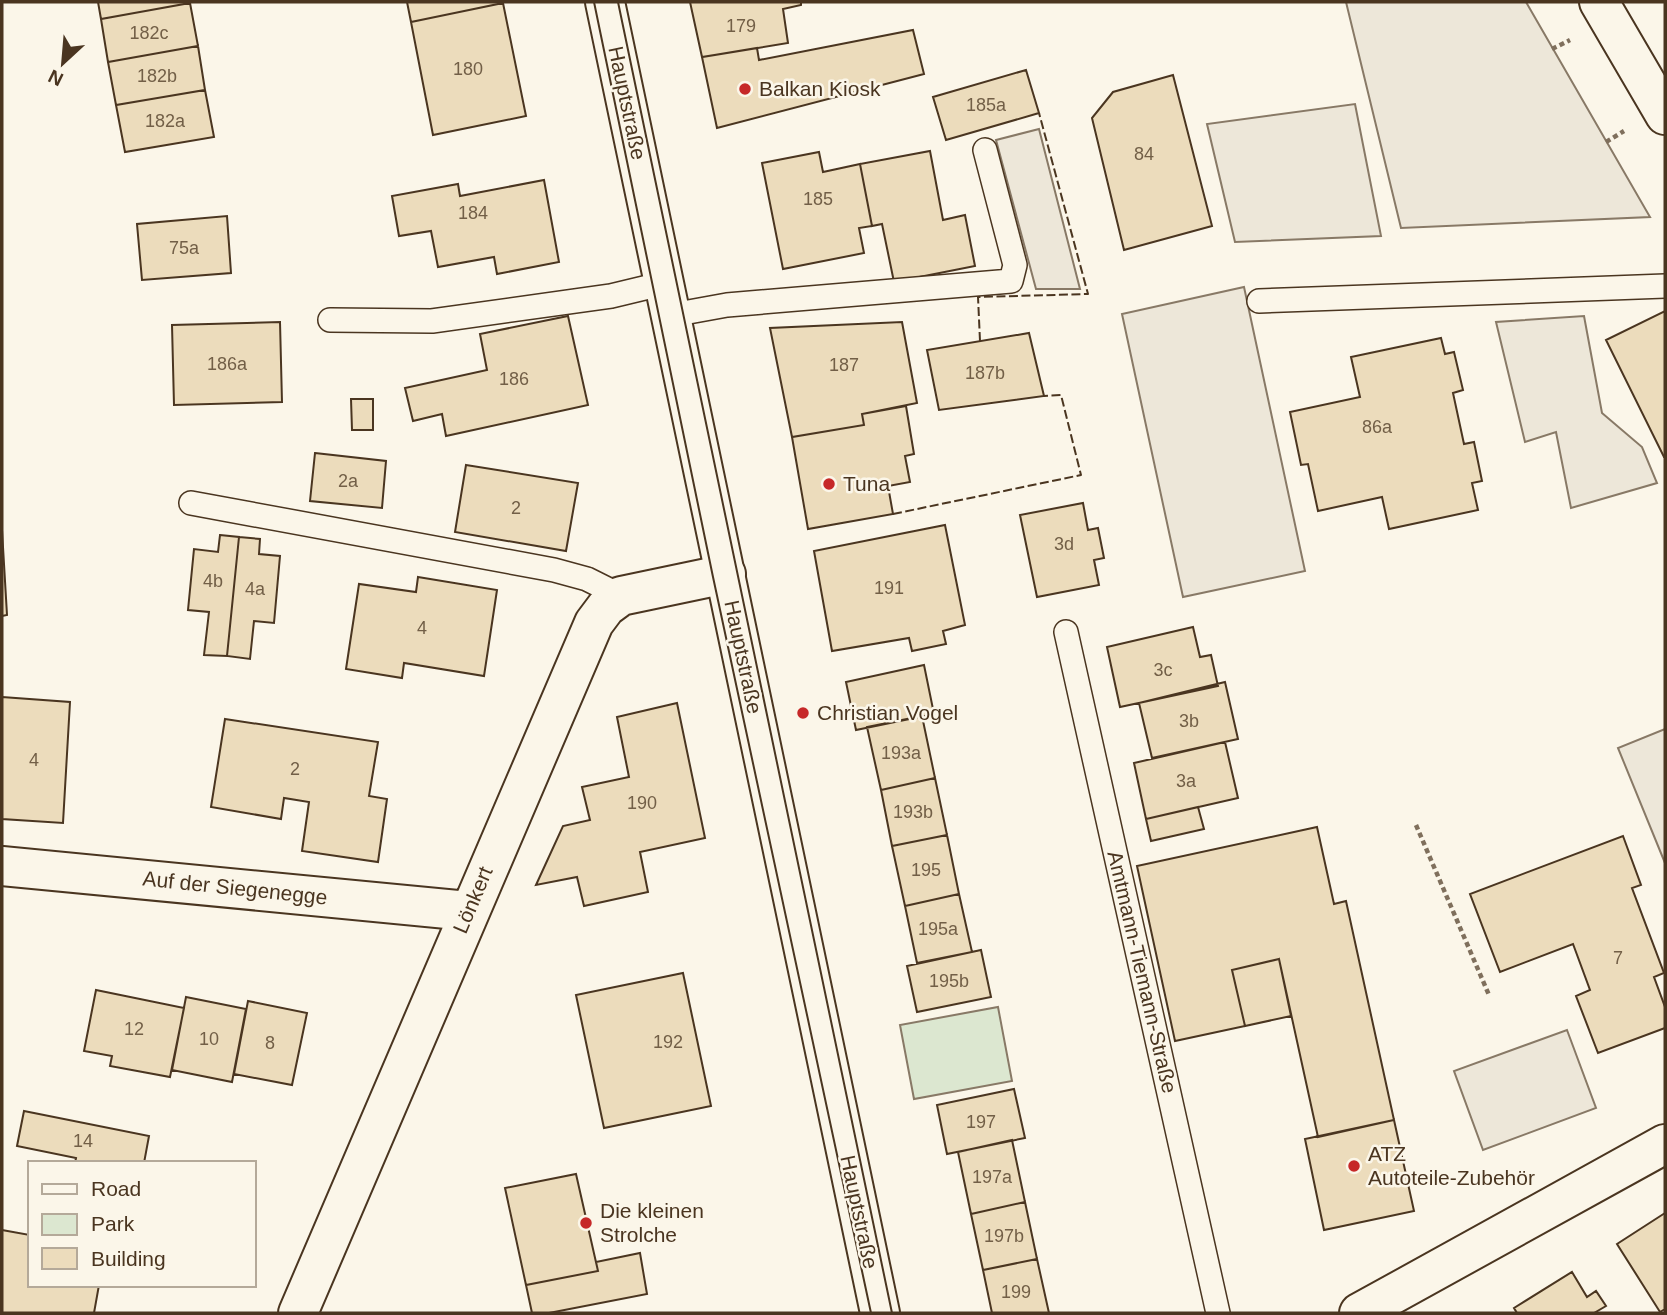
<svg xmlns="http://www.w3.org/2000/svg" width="1667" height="1315" font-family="Helvetica,sans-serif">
<rect width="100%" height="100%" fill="#fbf6e9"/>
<!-- green -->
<path fill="#dce7d0" stroke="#887966" stroke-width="2" d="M 998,1007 L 1012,1081 L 914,1099 L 900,1025 Z"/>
<!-- parking -->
<path fill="#ede7d9" stroke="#887966" stroke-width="2" d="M 1346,2 L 1526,2 L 1650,217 L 1401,228 Z
M 1355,104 L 1381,236 L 1235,242 L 1207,124 Z
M 1039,129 L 1080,289 L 1036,289 L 996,140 Z
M 1244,287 L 1305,571 L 1183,597 L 1122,314 Z
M 1584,316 L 1602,413 L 1642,447 L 1657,483 L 1571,508 L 1556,432 L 1525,442 L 1496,322 Z
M 1665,729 L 1665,863 L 1618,748 Z
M 1567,1030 L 1596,1108 L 1483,1150 L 1454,1071 Z"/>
<!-- building -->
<path fill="#ecdcbc" stroke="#4a3520" stroke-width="2" d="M 98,2 L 190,2 L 190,3 L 101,19 Z
M 407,2 L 503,2 L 503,3 L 411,22 Z
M 690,2 L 801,2 L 801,5 L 783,9 L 788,43 L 702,57 Z
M 190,3 L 198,46 L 108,62 L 101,19 Z
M 503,3 L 526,116 L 433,135 L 411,22 Z
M 913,30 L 924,74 L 717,128 L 702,57 L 757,48 L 759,60 Z
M 198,46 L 205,90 L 116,105 L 108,62 Z
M 1026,70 L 1039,113 L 946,140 L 933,97 Z
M 1173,75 L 1212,226 L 1124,250 L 1092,118 L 1113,92 Z
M 205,90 L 214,137 L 125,152 L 116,105 Z
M 930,151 L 943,220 L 965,215 L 975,266 L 894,282 L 882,224 L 872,226 L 860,164 Z
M 819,152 L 823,172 L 860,164 L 872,226 L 859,228 L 864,253 L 783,269 L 762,163 Z
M 544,180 L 559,262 L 497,274 L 494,257 L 438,267 L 431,231 L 399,236 L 392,196 L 458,184 L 460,196 Z
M 227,216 L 231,273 L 142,280 L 137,224 Z
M 1665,311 L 1665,457 L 1664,457 L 1606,340 Z
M 568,316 L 588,405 L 446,436 L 442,414 L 413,421 L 405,388 L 487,370 L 480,334 Z
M 280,322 L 282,402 L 174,405 L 172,325 Z
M 902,322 L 917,403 L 862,414 L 864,425 L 792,437 L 770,328 Z
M 1029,333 L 1044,396 L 939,410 L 927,350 Z
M 1441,338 L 1445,354 L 1454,352 L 1463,390 L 1453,393 L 1464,444 L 1474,442 L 1482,481 L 1472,483 L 1478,510 L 1389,529 L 1382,497 L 1318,511 L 1308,464 L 1301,465 L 1290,412 L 1360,397 L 1351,357 Z
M 351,399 L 373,399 L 373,430 L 352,430 Z
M 906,406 L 914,454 L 905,456 L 910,482 L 888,486 L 893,514 L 808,529 L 792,437 L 864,425 L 862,414 Z
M 315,453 L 386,461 L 382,508 L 310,501 Z
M 466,465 L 578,483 L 566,551 L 455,532 Z
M 1083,503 L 1088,530 L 1098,528 L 1104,558 L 1094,560 L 1099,585 L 1037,597 L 1020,515 Z
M 945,525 L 965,625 L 943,631 L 946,644 L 912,651 L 909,638 L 832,651 L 814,551 Z
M 2,530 L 7,615 L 2,616 Z
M 220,535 L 239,537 L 227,656 L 204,655 L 209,612 L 188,610 L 194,549 L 218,552 Z
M 239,537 L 260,539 L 259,554 L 280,556 L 274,623 L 254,621 L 250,659 L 227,656 Z
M 418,577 L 497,590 L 484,676 L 404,663 L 402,678 L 346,669 L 359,584 L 416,592 Z
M 1193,627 L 1200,657 L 1211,655 L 1218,686 L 1120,707 L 1107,647 Z
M 924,665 L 934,714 L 856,730 L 846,682 Z
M 1225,682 L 1238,739 L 1152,758 L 1139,703 Z
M 2,697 L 70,702 L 63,823 L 2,819 Z
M 677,703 L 705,838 L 640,852 L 648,892 L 584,906 L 577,877 L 536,885 L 563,826 L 590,820 L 582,787 L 629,777 L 617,717 Z
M 922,716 L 935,778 L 881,790 L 867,727 Z
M 225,719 L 378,742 L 369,796 L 387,799 L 378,862 L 302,851 L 309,802 L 284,798 L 281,819 L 211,807 Z
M 1225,742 L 1238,798 L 1146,819 L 1134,763 Z
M 935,778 L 947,835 L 892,846 L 881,790 Z
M 1198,807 L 1204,829 L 1151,841 L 1146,819 Z
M 1317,827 L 1334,904 L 1346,901 L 1394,1120 L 1318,1137 L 1279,959 L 1232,970 L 1245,1026 L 1175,1041 L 1137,866 Z
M 947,835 L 959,894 L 905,906 L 892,846 Z
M 1623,836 L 1641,885 L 1632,888 L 1664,973 L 1654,977 L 1665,1007 L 1665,1028 L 1598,1053 L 1576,996 L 1590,990 L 1573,944 L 1500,972 L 1470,894 Z
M 959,894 L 972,952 L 917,963 L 905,906 Z
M 981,950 L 991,997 L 917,1012 L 907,966 Z
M 1279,959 L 1291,1016 L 1245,1026 L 1232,970 Z
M 683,973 L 711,1106 L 604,1128 L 576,995 Z
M 96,990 L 184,1008 L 170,1077 L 110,1066 L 112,1056 L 84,1051 Z
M 186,997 L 246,1009 L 232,1082 L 172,1070 Z
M 248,1001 L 307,1013 L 292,1085 L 234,1074 Z
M 1014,1089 L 1025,1138 L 947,1154 L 937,1105 Z
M 24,1111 L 149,1136 L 144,1163 L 75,1163 L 76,1158 L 17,1146 Z
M 1394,1120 L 1414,1211 L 1324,1230 L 1305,1139 Z
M 1012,1140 L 1025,1202 L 971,1214 L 958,1152 Z
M 576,1174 L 598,1271 L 526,1285 L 505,1188 Z
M 1025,1202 L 1037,1259 L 983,1270 L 971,1214 Z
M 1665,1213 L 1665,1309 L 1660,1312 L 1617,1244 Z
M 2,1230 L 30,1235 L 30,1285 L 99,1285 L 94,1313 L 2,1313 Z
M 640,1253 L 647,1294 L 549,1313 L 532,1313 L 526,1285 L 598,1271 L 596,1262 Z
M 1037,1259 L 1049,1313 L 992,1313 L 983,1270 Z
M 1572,1272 L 1587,1297 L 1596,1291 L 1606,1306 L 1594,1313 L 1517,1313 L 1514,1308 Z"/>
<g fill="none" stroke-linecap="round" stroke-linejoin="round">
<defs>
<path id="service" d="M 1259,301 L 1665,286
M 672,315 L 727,305 L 1011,281 L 1015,265 L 985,150
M 330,320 L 432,321 L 611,296 L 665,283
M 191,503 L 554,570 L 587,579 L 621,596
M 1066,632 L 1218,1313"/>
<path id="minor" d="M 2,866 L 468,911
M 298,1313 L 594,623 L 606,607 L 621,596 L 726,574
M 1359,1313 L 1665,1144"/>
<path id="tertiary" d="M 605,2 L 880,1313
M 1599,2 L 1665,115"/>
</defs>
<!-- service casing -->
<use href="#service" stroke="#4a3520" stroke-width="26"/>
<!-- minor casing -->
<use href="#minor" stroke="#4a3520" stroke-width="42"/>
<!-- tertiary casing -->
<use href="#tertiary" stroke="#4a3520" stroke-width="42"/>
<!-- path -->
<path stroke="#7f6f5c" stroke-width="4.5" stroke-dasharray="5 3.5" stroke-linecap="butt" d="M 1552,49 L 1570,40
M 1606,142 L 1624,131
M 1416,825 L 1489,995"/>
<!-- service -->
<use href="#service" stroke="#fbf6e9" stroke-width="23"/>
<!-- minor -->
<use href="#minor" stroke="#fbf6e9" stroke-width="38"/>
<!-- tertiary -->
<use href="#tertiary" stroke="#fbf6e9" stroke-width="38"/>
<!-- tram -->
<path stroke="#4a3520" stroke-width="2" d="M 594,2 L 713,577 L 871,1313
M 618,2 L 892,1313"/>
<!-- fence -->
<path stroke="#4a3520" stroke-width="2" stroke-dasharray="9 3.5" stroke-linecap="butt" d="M 980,341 L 978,297 L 1088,294 L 1039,113
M 893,514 L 1081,475 L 1061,395 L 1044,396"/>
</g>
<!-- markers -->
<g fill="#c62828" stroke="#fbf6e9" stroke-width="2.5">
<circle cx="745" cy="89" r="7"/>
<circle cx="829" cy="484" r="7"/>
<circle cx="803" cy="713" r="7"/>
<circle cx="1354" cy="1166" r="7"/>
<circle cx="586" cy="1223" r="7"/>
</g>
<g text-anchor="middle" stroke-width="5" stroke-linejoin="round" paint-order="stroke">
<!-- number labels -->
<g font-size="18" fill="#725f47">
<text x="741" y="32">179</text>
<text x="149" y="39">182c</text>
<text x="468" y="75">180</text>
<text x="157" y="82">182b</text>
<text x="986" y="111">185a</text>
<text x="165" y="127">182a</text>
<text x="1144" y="160">84</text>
<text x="818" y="205">185</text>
<text x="473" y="219">184</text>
<text x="184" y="254">75a</text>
<text x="227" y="370">186a</text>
<text x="844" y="371">187</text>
<text x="985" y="379">187b</text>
<text x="514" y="385">186</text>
<text x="1377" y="433">86a</text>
<text x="348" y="487">2a</text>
<text x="516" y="514">2</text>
<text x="1064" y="550">3d</text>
<text x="213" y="587">4b</text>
<text x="889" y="594">191</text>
<text x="255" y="595">4a</text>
<text x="422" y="634">4</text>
<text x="1163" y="676">3c</text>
<text x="1189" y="727">3b</text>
<text x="901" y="759">193a</text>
<text x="34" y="766">4</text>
<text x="295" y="775">2</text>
<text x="1186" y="787">3a</text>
<text x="642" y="809">190</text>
<text x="913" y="818">193b</text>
<text x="926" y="876">195</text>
<text x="938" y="935">195a</text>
<text x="1618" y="964">7</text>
<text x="949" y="987">195b</text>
<text x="134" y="1035">12</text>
<text x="209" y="1045">10</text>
<text x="668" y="1048">192</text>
<text x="270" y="1049">8</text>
<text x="981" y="1128">197</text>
<text x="83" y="1147">14</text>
<text x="992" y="1183">197a</text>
<text x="1004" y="1242">197b</text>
<text x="1016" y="1298">199</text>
</g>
<!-- poi labels -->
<g font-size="21" fill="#4a3520" stroke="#fbf6e9" text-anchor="start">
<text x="759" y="96">Balkan Kiosk</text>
<text x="843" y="491">Tuna</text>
<text x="817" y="720">Christian Vogel</text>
<text x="1368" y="1161">ATZ<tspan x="1368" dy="24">Autoteile-Zubehör</tspan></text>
<text x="600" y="1218">Die kleinen<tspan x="600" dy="24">Strolche</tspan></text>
</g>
<!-- street labels -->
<g font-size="21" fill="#4a3520" stroke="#fbf6e9">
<text transform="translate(627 103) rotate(78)" y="7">Hauptstraße</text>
<text transform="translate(743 657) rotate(78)" y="7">Hauptstraße</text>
<text transform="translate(235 888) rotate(6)" y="7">Auf der Siegenegge</text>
<text transform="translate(473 900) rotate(-67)" y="7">Lönkert</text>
<text transform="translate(1142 972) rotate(77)" y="7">Amtmann-Tiemann-Straße</text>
<text transform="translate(859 1212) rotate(78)" y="7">Hauptstraße</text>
</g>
</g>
<!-- border -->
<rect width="1667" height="1315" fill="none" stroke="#4a3520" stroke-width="7"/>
<!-- legend -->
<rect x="28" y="1161" width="228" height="126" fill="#fbf6e9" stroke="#b4a999" stroke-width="2"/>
<rect x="42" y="1184" width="35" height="10" fill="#fbf6e9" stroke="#b4a999" stroke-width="2"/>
<text x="91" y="1196" font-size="21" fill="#4a3520">Road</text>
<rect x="42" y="1214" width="35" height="21" fill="#dce7d0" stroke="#b4a999" stroke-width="2"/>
<text x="91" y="1231" font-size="21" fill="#4a3520">Park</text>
<rect x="42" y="1248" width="35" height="21" fill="#ecdcbc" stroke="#b4a999" stroke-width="2"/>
<text x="91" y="1266" font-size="21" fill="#4a3520">Building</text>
<!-- north arrow -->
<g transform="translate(63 63) rotate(206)" stroke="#fbf6e9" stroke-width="5" paint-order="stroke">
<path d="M0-5L12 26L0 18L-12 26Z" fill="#4a3520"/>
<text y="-10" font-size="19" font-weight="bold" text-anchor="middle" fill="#4a3520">N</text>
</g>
</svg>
